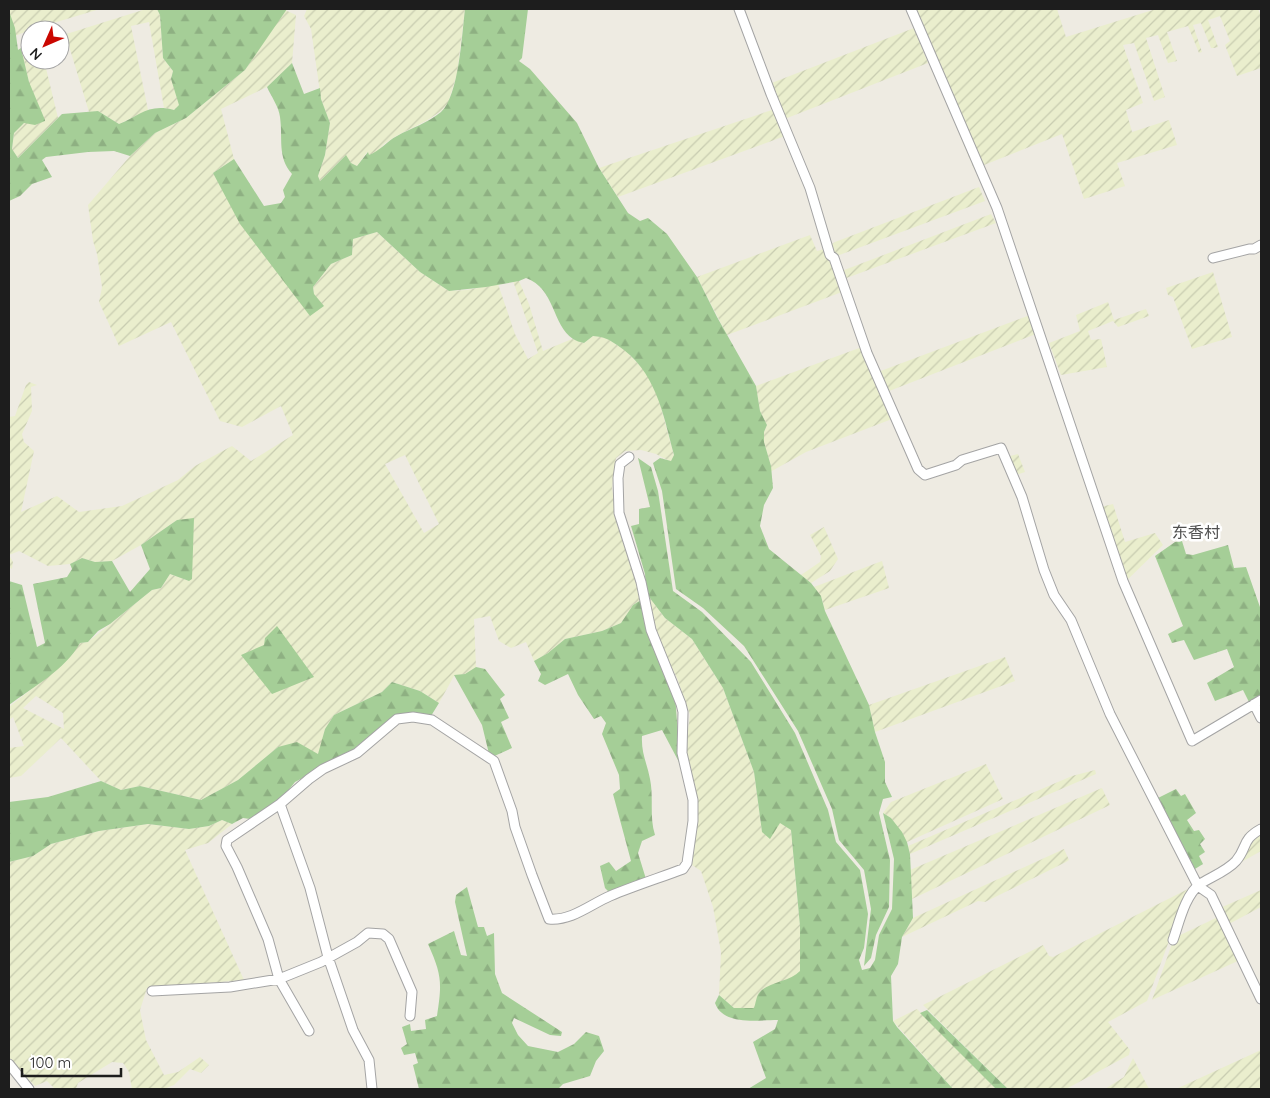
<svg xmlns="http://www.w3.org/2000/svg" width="1270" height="1098" font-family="Quicksand,'Noto Sans SC',sans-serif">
<defs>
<pattern id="farmland-furrows" width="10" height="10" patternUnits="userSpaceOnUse" patternTransform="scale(1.25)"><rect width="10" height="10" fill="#eaeecd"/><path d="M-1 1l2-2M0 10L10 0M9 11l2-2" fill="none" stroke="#c8ccb0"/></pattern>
<pattern id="forest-firs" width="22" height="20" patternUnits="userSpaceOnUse" patternTransform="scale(1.25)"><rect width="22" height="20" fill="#a5ce97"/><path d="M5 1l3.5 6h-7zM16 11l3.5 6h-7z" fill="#8eb082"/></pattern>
</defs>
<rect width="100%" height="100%" fill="#eeebe2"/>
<!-- farmland -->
<path fill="url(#farmland-furrows)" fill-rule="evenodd" d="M 9,9 L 100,9 L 30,30 L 15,36 L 9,15 Z
M 146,9 L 157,9 L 160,15 L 163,58 L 173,71 L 171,79 L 180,105 L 174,110 L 164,108 L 149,22 L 131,26 L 148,110 L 119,124 L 98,111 L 89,112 L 69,46 L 60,48 L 60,36 Z
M 307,9 L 465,9 L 457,74 L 448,103 L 441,111 L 426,121 L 396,136 L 384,144 L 376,153 L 369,155 L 367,152 L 357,166 L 351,163 L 345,156 L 320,181 L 318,176 L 325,155 L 330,123 L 321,99 L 311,29 L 304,16 Z
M 907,9 L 1057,9 L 1066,37 L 1156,9 L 1258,9 L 1261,16 L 1261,68 L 1237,76 L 1225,45 L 1230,41 L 1220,16 L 1208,20 L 1218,47 L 1214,48 L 1211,48 L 1201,23 L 1193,25 L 1202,52 L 1199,53 L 1188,26 L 1167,32 L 1177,61 L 1168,63 L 1158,35 L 1146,38 L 1165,97 L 1154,101 L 1134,43 L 1123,45 L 1143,103 L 1126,110 L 1132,132 L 1169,120 L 1177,145 L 1117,163 L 1125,186 L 1084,199 L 1062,134 L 974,169 Z
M 285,10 L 296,15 L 292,63 L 267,87 L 221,109 L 234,159 L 213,173 L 314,294 L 313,287 L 331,264 L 352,255 L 353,239 L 377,232 L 420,272 L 449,291 L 467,290 L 498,284 L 515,334 L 528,359 L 538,353 L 513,281 L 519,281 L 529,304 L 543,351 L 572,339 L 584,343 L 593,336 L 605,337 L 626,351 L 647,373 L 659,400 L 674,456 L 671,462 L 656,454 L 641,450 L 625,451 L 616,458 L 615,464 L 612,488 L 617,524 L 635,572 L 641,600 L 633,605 L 621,623 L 602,631 L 565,639 L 548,653 L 534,661 L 526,642 L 511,648 L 499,641 L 490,616 L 474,619 L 476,667 L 465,674 L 454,676 L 439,703 L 420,691 L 392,682 L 382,692 L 334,715 L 325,729 L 319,754 L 278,747 L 238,780 L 201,800 L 140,786 L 121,790 L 101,781 L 61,738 L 21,776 L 9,778 L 9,748 L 24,746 L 13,717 L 9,720 L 9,707 L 62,665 L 80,643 L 88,642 L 152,590 L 161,588 L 170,574 L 189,581 L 177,520 L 141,545 L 112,561 L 95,562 L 82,558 L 70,564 L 48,566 L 19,551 L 9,555 L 13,562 L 12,569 L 9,567 L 9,417 L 15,416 L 26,385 L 29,382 L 37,385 L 31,387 L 32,411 L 22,434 L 24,442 L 34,451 L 21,512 L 57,496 L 79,512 L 122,506 L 178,480 L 195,466 L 232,446 L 251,461 L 293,435 L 281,406 L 242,427 L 220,421 L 171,322 L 119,346 L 99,302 L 102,287 L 97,254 L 93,241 L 88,205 L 130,156 L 155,133 L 186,118 L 245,70 ZM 405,455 L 439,524 L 424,533 L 385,464 ZM 36,696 L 63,713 L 64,729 L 23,708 Z
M 914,28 L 928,63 L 782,120 L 769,84 Z
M 30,46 L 30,60 L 44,60 L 58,118 L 18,158 L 12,150 L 14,133 L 24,123 L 29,82 L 21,48 Z
M 775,109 L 785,136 L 618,197 L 599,168 Z
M 979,187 L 985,201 L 834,257 L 830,245 L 835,242 Z
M 991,214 L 996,223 L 841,280 L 839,272 Z
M 810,235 L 817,251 L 828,248 L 842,292 L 727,335 L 697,277 Z
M 1213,272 L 1232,337 L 1192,349 L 1173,297 L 1168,295 L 1166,288 Z
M 1108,302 L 1114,320 L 1146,309 L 1149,316 L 1118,327 L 1113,321 L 1088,331 L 1091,340 L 1101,339 L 1107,367 L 1061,375 L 1049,343 L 1080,331 L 1076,315 Z
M 1033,314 L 1041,332 L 884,393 L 878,372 Z
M 862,347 L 892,419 L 806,452 L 770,472 L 771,466 L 764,442 L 764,432 L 767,425 L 760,411 L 756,386 Z
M 1018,454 L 1025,472 L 1013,476 L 1006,457 Z
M 1113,504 L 1125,542 L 1155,533 L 1163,545 L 1122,585 L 1097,508 Z
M 824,527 L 838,559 L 830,571 L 811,583 L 801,575 L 820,562 L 821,556 L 810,535 Z
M 882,561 L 889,588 L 825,610 L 821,596 L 814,587 Z
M 646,593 L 665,618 L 692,639 L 723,688 L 754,772 L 762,832 L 780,822 L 791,830 L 800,926 L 800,971 L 796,976 L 763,989 L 758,994 L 755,1008 L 734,1008 L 719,995 L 721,952 L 713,907 L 701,871 L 692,865 L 695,839 L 684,760 L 690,715 L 677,678 L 656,635 Z
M 1005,657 L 1015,681 L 875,732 L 869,705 Z
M 986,764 L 1003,799 L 907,842 L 891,818 L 883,813 L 891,802 Z
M 1095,770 L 1096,774 L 910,854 L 908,846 L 1072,776 Z
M 1102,788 L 1110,805 L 912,899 L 910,870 Z
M 222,820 L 232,824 L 208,843 L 185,850 L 244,980 L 147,988 L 140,1010 L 146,1040 L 164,1075 L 178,1072 L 200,1057 L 209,1065 L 201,1073 L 190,1069 L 174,1085 L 164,1089 L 132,1089 L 129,1072 L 123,1063 L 112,1062 L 78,1083 L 76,1089 L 55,1089 L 47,1081 L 35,1086 L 9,1059 L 9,862 L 33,856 L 51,844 L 99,831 L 148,824 L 189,829 L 209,826 Z
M 1261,828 L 1261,851 L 1238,864 L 1248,835 Z
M 1064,849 L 1069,860 L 1066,862 L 985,902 L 978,901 L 902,937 L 913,918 Z
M 1188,889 L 1147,1001 L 1108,1022 L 1130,1050 L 1129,1055 L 1066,1089 L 1008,1089 L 923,1005 L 1043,945 L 1049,956 L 1053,957 Z
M 1261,890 L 1261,907 L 1227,925 L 1220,908 Z
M 1220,916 L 1240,960 L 1152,1000 L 1174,938 Z
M 917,1009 L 986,1078 L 996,1089 L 953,1089 L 893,1021 Z
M 1261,1050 L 1261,1089 L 1176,1089 Z
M 1133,1058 L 1149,1089 L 1105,1089 L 1124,1077 Z"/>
<!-- forest -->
<path fill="url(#forest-firs)" d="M 157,9 L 287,9 L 245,70 L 186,118 L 155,133 L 130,156 L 114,151 L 88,152 L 46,157 L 42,160 L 52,177 L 32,184 L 20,196 L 9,201 L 9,11 L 15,28 L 18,50 L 21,48 L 29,82 L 45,120 L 45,121 L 35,125 L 24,123 L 14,133 L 12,149 L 18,158 L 62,114 L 98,111 L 119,124 C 140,116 148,103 174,110 L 179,105 L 171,79 L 173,71 L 163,58 L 160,15 Z
M 465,9 L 528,9 L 522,58 L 519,61 L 530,69 L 577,123 L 599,168 L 628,213 L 640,221 L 648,218 L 667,234 L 697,277 L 717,317 L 756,386 L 760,411 L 767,425 L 764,432 L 764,442 L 771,466 L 773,488 L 764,505 L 760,526 L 769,549 L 811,583 L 821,596 L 825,611 L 869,705 L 875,732 L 885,762 L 885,782 L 892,797 L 883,799 L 879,813 L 890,860 L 889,907 L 876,935 L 871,958 L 864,966 L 871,909 L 864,870 L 839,840 L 832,809 L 798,731 L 744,646 L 703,608 L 676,589 L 662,491 L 653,463 L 660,458 L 671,461 L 674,455 C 663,414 656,370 617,345 C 608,339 605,337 593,336 L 584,343 C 580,342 576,341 573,339 C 552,325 555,288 526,278 L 519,281 L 486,287 L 449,291 L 420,272 L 377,232 L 353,239 L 352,255 L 331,264 L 313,287 L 314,294 L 324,306 L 310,316 L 240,224 L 213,173 L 234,159 L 264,206 L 281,203 L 285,197 L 283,190 L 292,174 C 277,157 283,138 280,117 C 279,107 271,96 267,87 L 292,63 L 304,94 L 320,88 L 321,99 L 330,123 L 325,155 L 318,176 L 320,181 L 346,155 L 351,163 L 357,166 L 368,152 L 369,155 C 380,151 387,141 397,136 C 411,128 428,123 441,112 C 459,96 462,33 465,9 Z
M 638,458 L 651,467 L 658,491 L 673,591 L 702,612 L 751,662 L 795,733 L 828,810 L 836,842 L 860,870 L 868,914 L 864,948 L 859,960 L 862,970 L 870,968 L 875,960 L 879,935 L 892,909 L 894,859 L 883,813 L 891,818 L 902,832 L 907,842 L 910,854 L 913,918 L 902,937 L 898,964 L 891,976 L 893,1021 L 897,1027 L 953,1089 L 748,1089 L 766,1078 L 753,1042 L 775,1029 L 778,1020 C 758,1020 723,1026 715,1003 L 719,995 L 734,1008 L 754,1008 C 756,1003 756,997 759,993 C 767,982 790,982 800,971 L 800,926 L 791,830 L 780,823 L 770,839 L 762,832 L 754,772 L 723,688 L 692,639 L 665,618 L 646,593 L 645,574 L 631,526 L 639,524 L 639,509 L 650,507 Z
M 194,518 L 192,579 L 189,581 L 170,574 L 161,588 L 152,590 L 110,624 L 98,631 L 88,642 L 80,643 C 65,670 33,687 9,705 L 9,581 L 22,585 L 37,647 L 45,643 L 33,584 L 67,577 L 72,569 L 70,564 L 82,558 L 95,562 L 112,561 L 130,592 L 150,569 L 141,545 L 177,520 Z
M 1182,541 L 1186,554 L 1193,555 L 1228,545 L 1234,568 L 1246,567 L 1261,610 L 1261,700 L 1251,706 L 1243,690 L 1215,701 L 1207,683 L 1234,667 L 1227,649 L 1194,660 L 1184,640 L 1172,643 L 1168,634 L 1183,626 L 1155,556 L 1175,542 Z
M 641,600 L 675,694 L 680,764 L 662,730 L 642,736 C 641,753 647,763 650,779 C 654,798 649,816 655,835 L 642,841 L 638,853 L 646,879 L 611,894 L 605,888 L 600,866 L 609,862 L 616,871 L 631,861 L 613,794 L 620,789 L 619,775 L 602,734 L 606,723 L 601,716 L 594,719 L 578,695 L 568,674 L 545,685 L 538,681 L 541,674 L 534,661 L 548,653 L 565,639 L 602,631 L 621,623 L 633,605 Z
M 277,626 L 314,677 L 272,694 L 241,655 L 264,645 L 265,638 Z
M 476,667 L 485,669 L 505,695 L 500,699 L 509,718 L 501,722 L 512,748 L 490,758 L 482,725 L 454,675 L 465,674 Z
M 392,682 L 420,691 L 439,703 L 431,716 L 392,718 L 345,756 L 295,782 L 279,802 L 250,819 L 243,818 L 232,824 L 222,820 L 209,826 L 189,829 L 148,824 L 99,831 L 51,844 L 33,856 L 9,862 L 9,802 L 48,797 L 101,781 L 121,790 L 140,786 L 201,800 L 238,780 L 278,747 L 297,742 L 318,754 L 325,729 L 334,715 L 382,692 Z
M 1176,789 L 1181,796 L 1185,794 L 1196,813 L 1187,820 L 1194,831 L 1199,830 L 1205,839 L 1200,844 L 1205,852 L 1199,856 L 1203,864 L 1190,872 L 1152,801 Z
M 467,887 L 478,927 L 484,927 L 487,936 L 494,933 L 495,974 L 502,993 L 562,1032 L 561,1036 L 550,1035 L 514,1018 L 512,1023 L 518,1035 L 528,1046 L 558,1052 L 574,1044 L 586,1032 L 599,1036 L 604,1051 L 596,1061 L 590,1076 L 563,1084 L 558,1089 L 419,1089 L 413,1065 L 418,1063 L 415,1053 L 404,1055 L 401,1048 L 407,1044 L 402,1027 L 410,1024 L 411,1031 L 426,1029 L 425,1020 L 437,1016 C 442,983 442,975 428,944 L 454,931 L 461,955 L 467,956 L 455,902 L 456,895 Z
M 927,1010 L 1008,1089 L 996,1089 L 920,1013 Z"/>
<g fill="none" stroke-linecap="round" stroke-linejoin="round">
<defs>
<path id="minor" d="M 739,9 L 771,94 L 810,188 L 830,255 L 834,258 L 867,353 L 918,469 L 925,475 L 956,465 L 962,460 L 1001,448 L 1022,497 L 1044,570 L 1054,595 L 1071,620 L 1110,714 L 1198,886 L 1211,895 L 1261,999
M 911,9 L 997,208 L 1123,581 L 1192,741 L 1261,700
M 1213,258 L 1249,249 L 1254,249 L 1261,245
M 1254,704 L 1261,718
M 280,804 L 310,888 L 328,957 L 353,1030 L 369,1060 L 372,1089
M 1173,940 C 1179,923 1185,895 1200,884 C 1211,877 1227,871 1236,861 C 1248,847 1241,840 1261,829
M 152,991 L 230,987 L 279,979 L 321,962 L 357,942 L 368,933 L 383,934 L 389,939 L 412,992 L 410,1016
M 309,1031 L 279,979 L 268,939 L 237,867 L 226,846 L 227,840 L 280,804 L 309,779 L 323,769 L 357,753 L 397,719 L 413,717 L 432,720 L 494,761 L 512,811 L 515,827 L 532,875 L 549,919 C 572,921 591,904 610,896 C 634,886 659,878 683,869 L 687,863 L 693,821 L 693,800 L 682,753 L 683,712 L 681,704 L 651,630 L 641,582 L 619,513 L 618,478 L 620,464 L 629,457
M 9,1064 L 29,1089"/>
</defs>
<!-- minor casing -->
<use href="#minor" stroke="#a4a4a4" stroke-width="11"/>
<!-- minor -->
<use href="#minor" stroke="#fff" stroke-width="9"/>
</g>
<g text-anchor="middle" stroke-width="5" stroke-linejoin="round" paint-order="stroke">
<!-- quarter labels -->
<g font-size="16" fill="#505050" stroke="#fff">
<text x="1196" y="538">东香村</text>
</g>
</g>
<!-- border -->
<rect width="1270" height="1098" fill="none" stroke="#1d1d1d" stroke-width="20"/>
<!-- north arrow -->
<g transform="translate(45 45) rotate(225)"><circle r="24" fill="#ffffff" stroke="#a5a5a5"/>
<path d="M0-4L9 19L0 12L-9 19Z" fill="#ca0700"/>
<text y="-8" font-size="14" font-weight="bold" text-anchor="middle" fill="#1d1d1d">N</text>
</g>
<!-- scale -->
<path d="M22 1068v8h99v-8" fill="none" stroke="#1d1d1d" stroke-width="2.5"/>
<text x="30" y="1068" font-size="15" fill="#1d1d1d" stroke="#ffffff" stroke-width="4" paint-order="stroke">100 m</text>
</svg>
